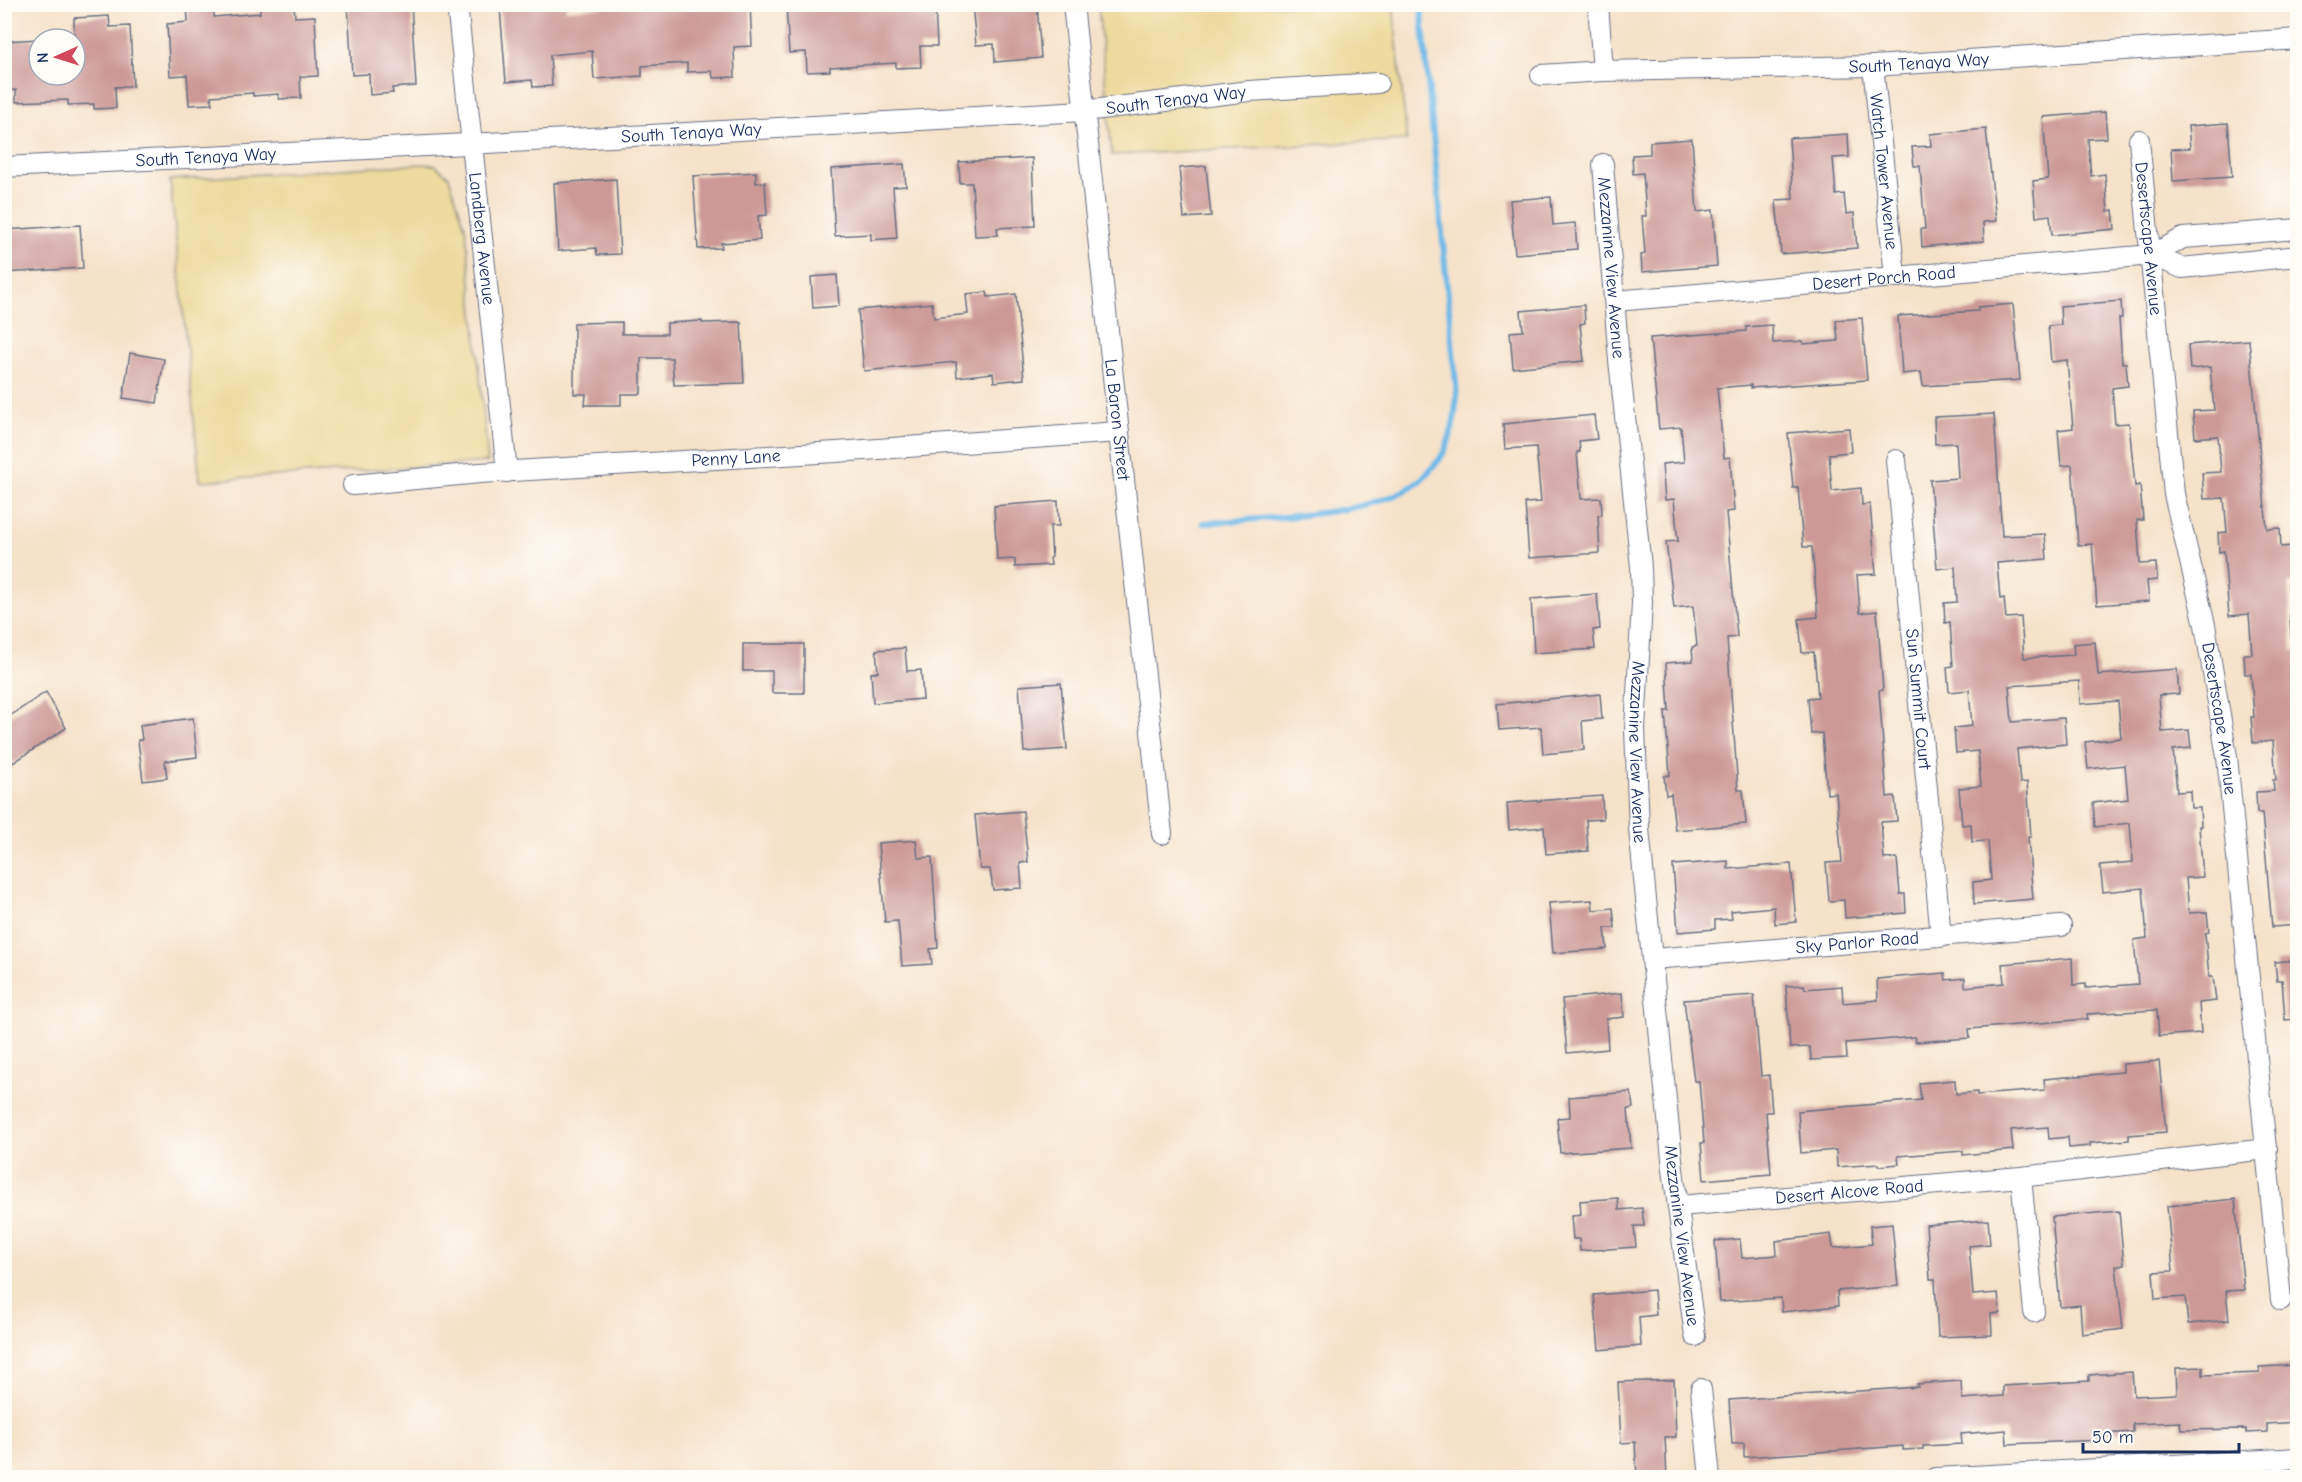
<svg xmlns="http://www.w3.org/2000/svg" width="2302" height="1482" font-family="'Comic Neue',sans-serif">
<rect width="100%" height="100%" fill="#fdfcf7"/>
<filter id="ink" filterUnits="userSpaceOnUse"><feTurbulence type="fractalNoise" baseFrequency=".0167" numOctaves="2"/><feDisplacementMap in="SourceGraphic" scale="12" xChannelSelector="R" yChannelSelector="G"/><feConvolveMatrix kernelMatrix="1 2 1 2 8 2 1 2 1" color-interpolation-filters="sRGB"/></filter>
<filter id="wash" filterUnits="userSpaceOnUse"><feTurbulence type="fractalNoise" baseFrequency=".008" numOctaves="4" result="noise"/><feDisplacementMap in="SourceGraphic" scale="24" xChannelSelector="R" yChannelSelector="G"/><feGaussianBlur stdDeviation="1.35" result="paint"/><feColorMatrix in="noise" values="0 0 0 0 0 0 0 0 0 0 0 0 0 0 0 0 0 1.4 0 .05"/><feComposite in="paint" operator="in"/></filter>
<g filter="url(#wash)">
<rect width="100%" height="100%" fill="#f5e2c9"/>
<!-- sand -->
<path fill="#eeda9e" stroke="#84847e" stroke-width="1.5" d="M 1098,5 L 1393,5 L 1407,140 L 1112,155 Z
M 421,164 L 435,165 L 449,177 L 466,230 L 488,462 L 200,481 L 170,180 Z"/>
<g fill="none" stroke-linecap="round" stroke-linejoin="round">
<!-- stream -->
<path stroke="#70bae9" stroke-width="6" d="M 1203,523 C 1262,518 1363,517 1413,486 C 1422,480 1432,468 1439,460 C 1452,442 1455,416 1457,395 L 1421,4"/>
</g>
<g id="blocks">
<!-- building -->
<path fill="#cc9997" d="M 214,4 L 214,17 L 260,13 L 260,6 L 280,4 L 294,4 L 295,17 L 315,16 L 318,76 L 300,77 L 301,98 L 279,99 L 279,94 L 253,96 L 253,93 L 211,96 L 212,104 L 189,105 L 187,75 L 170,76 L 167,24 L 188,22 L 187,5 Z
M 348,4 L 411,4 L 416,86 L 392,88 L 393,93 L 370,95 L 369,74 L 352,75 Z
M 516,4 L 565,4 L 566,10 L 602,7 L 602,4 L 750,4 L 752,46 L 734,47 L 735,77 L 713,78 L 712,71 L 687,72 L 687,63 L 642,66 L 642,76 L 594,79 L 592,51 L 550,55 L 552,86 L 533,87 L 532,80 L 506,82 L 500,8 L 516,6 Z
M 786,4 L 935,4 L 937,46 L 920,46 L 921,67 L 896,68 L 896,63 L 830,67 L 830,71 L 807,72 L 806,52 L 789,53 Z
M 972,4 L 1037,4 L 1041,58 L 995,62 L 994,44 L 976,45 Z
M 109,16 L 110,27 L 130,26 L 133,86 L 115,87 L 116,108 L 94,109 L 94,104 L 68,105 L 68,100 L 16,102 L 16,90 L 4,91 L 4,41 L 39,39 L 39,75 L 75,75 L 74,18 Z
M 2105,112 L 2107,138 L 2088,139 L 2091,176 L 2105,174 L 2108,211 L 2113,210 L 2115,229 L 2052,235 L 2050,215 L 2036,217 L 2033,181 L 2048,179 L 2043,117 Z
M 2228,123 L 2232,177 L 2173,181 L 2171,149 L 2190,148 L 2188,126 Z
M 1986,129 L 1996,221 L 1983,222 L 1984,241 L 1922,247 L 1921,229 L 1925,229 L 1920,166 L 1914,166 L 1912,147 L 1931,146 L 1930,134 Z
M 1848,134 L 1849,157 L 1833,158 L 1836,195 L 1844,194 L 1846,214 L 1854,213 L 1857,248 L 1781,254 L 1776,200 L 1793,199 L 1789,138 Z
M 1692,139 L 1697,212 L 1713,210 L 1717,266 L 1642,272 L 1641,255 L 1645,254 L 1642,216 L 1646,216 L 1643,173 L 1633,174 L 1632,155 L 1650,154 L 1650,142 Z
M 1032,158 L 1035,226 L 997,228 L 998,235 L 975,236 L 972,183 L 960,183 L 959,162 Z
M 904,164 L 906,186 L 893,187 L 897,238 L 871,240 L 871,234 L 835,236 L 831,169 Z
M 1206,166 L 1211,216 L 1184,218 L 1179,168 Z
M 756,172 L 756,183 L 765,182 L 767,215 L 758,216 L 760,240 L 721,243 L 722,248 L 698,249 L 693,176 Z
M 616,179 L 620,254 L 597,255 L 596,248 L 558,251 L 554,183 Z
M 1551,197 L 1553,225 L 1575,223 L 1577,249 L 1515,254 L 1510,200 Z
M 80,225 L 83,268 L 4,273 L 4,230 Z
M 837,275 L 839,306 L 813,308 L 811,277 Z
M 987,292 L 988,297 L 1016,294 L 1024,379 L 994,382 L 993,373 L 957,377 L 956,362 L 864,371 L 858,310 L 932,303 L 934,318 L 968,314 L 966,294 Z
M 2121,301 L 2122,318 L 2119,318 L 2122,363 L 2126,363 L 2128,386 L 2112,388 L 2115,424 L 2129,423 L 2135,486 L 2140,485 L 2143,520 L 2137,520 L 2140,564 L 2156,563 L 2157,580 L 2147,581 L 2149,601 L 2097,605 L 2092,544 L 2078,545 L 2072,465 L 2061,466 L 2058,430 L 2073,428 L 2067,360 L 2051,362 L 2048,326 L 2061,325 L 2060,306 Z
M 2013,304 L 2020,380 L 1923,386 L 1921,372 L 1902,374 L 1898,316 L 1978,311 L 1978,307 Z
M 1584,305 L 1585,323 L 1580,324 L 1584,361 L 1513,368 L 1510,332 L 1523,331 L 1521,311 Z
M 1862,318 L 1867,380 L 1751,388 L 1751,385 L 1717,388 L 1724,458 L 1730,457 L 1734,511 L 1726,512 L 1737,637 L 1727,638 L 1738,790 L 1743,790 L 1746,824 L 1675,830 L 1671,794 L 1666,795 L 1664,776 L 1670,775 L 1665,711 L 1669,711 L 1666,663 L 1693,661 L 1692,647 L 1697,646 L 1693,606 L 1674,608 L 1666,542 L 1678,541 L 1674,499 L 1665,500 L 1662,464 L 1684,462 L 1681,427 L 1659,429 L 1650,338 L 1746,331 L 1746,327 L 1772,325 L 1773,343 L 1803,341 L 1803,344 L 1838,341 L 1836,320 Z
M 702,321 L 702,323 L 741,322 L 744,383 L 674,385 L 672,358 L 641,358 L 641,394 L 621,394 L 621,405 L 585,405 L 586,394 L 574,394 L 574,323 L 622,322 L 622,334 L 667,334 L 667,323 Z
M 2249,340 L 2267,529 L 2280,528 L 2281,547 L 2294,546 L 2297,582 L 2288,583 L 2292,651 L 2298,650 L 2298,925 L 2272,927 L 2262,813 L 2257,813 L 2256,792 L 2274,791 L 2273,780 L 2276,780 L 2273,741 L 2253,743 L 2251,717 L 2254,717 L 2251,674 L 2245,674 L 2244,654 L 2252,654 L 2249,614 L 2229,616 L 2224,551 L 2219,552 L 2218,533 L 2227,532 L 2224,498 L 2204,499 L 2202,473 L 2221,472 L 2218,436 L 2195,438 L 2193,411 L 2214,410 L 2210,367 L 2190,369 L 2188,345 Z
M 130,353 L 164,359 L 157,403 L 123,398 Z
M 1994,414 L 2002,536 L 2045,534 L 2047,559 L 1997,563 L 2000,599 L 2004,598 L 2006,618 L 2021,617 L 2024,658 L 2074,655 L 2073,644 L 2095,642 L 2098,675 L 2177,669 L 2179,694 L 2159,695 L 2162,732 L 2189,730 L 2191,748 L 2173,750 L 2177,792 L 2190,791 L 2191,808 L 2200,808 L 2201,826 L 2199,826 L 2203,877 L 2186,878 L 2189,913 L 2207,912 L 2209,932 L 2205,933 L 2209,977 L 2213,977 L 2216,1001 L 2199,1003 L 2201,1033 L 2159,1036 L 2157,1010 L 2087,1014 L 2088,1019 L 1969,1029 L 1970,1038 L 1915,1042 L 1915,1037 L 1846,1043 L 1847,1058 L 1811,1060 L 1810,1047 L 1790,1048 L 1786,986 L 1804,985 L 1805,989 L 1842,986 L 1843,1003 L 1878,1000 L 1877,979 L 1945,973 L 1946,980 L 1965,978 L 1965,987 L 2004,983 L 2002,964 L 2072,958 L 2073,985 L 2086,984 L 2086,988 L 2138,984 L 2134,940 L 2147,938 L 2143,888 L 2103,892 L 2100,865 L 2133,862 L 2130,823 L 2095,827 L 2093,803 L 2128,799 L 2125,765 L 2088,769 L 2085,742 L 2121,738 L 2118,701 L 2080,704 L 2079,681 L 2009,686 L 2012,722 L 2064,718 L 2066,744 L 2017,749 L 2020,783 L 2027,782 L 2031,837 L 2028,837 L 2033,899 L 1974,904 L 1973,882 L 1991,880 L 1988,841 L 1972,842 L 1971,824 L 1962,825 L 1959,788 L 1981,786 L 1978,751 L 1956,753 L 1954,728 L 1972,726 L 1969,690 L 1949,692 L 1947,667 L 1953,666 L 1950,622 L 1945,623 L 1944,603 L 1957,602 L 1955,567 L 1937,569 L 1930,480 L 1958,478 L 1956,443 L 1935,444 L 1934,417 Z
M 1594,415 L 1597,439 L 1579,441 L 1580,452 L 1577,452 L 1581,499 L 1601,498 L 1602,515 L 1598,515 L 1600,553 L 1529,558 L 1525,503 L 1541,502 L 1536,447 L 1505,449 L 1503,424 Z
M 1849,428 L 1851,452 L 1829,454 L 1832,491 L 1861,488 L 1862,505 L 1870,504 L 1876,574 L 1857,575 L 1860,613 L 1877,611 L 1883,690 L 1879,691 L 1887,797 L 1895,796 L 1897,821 L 1881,822 L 1884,859 L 1897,858 L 1900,894 L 1905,894 L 1906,913 L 1845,918 L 1844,900 L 1829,901 L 1826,863 L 1842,862 L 1836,793 L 1827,794 L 1822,733 L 1811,734 L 1808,698 L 1818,697 L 1814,652 L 1802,653 L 1799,619 L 1818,617 L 1812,547 L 1803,547 L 1798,487 L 1793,488 L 1788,433 Z
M 1058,501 L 1059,526 L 1050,526 L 1052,557 L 1050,558 L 1051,565 L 1015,567 L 1015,559 L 997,560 L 994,506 Z
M 1597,594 L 1600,629 L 1593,630 L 1595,649 L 1534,653 L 1531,599 Z
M 743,644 L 804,644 L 804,693 L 772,693 L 772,671 L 743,671 Z
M 905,648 L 907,671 L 921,670 L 923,699 L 873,703 L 871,673 L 878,672 L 876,650 Z
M 1061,683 L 1067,749 L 1024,752 L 1019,686 Z
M 46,692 L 66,728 L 13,763 L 4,750 L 4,720 Z
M 1600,694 L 1602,719 L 1582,721 L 1584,750 L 1543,754 L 1541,727 L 1499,730 L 1497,704 Z
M 193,718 L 197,757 L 165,761 L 167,778 L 143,781 L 138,740 L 142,740 L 140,725 Z
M 1602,796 L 1603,819 L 1586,820 L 1588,851 L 1546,854 L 1544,827 L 1509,830 L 1507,803 Z
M 1023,811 L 1028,862 L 1020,863 L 1022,888 L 993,890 L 990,869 L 980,869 L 975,815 Z
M 916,840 L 918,858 L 932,857 L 938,948 L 930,949 L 932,964 L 902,966 L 898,921 L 885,922 L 878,843 Z
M 1728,861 L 1728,869 L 1791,864 L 1796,922 L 1775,924 L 1774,907 L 1731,911 L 1732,919 L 1715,920 L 1715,929 L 1678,932 L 1673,865 Z
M 1592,900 L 1593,910 L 1613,908 L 1615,928 L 1605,928 L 1607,949 L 1553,953 L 1549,903 Z
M 2298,960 L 2298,1019 L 2285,1020 L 2282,980 L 2277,981 L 2275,962 Z
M 1622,993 L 1624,1017 L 1606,1019 L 1608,1049 L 1567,1053 L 1562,999 Z
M 1754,995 L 1761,1076 L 1769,1075 L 1772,1112 L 1766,1112 L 1771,1174 L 1704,1180 L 1701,1143 L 1704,1143 L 1699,1081 L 1694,1081 L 1684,1000 Z
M 2159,1061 L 2166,1132 L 2129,1135 L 2129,1140 L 2090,1143 L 2090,1146 L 2069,1148 L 2068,1137 L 2049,1139 L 2048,1127 L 2011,1130 L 2013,1150 L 1963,1155 L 1963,1151 L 1898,1156 L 1899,1164 L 1879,1166 L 1879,1164 L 1837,1167 L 1836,1150 L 1801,1153 L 1798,1111 L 1921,1100 L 1919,1083 L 1955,1080 L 1956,1094 L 1977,1092 L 1977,1095 L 2045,1090 L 2044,1079 L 2123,1072 L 2123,1064 Z
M 1631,1092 L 1633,1108 L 1628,1109 L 1631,1148 L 1560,1153 L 1557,1118 L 1570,1117 L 1569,1097 Z
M 1618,1198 L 1619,1210 L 1642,1208 L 1644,1226 L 1634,1226 L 1636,1247 L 1580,1251 L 1579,1239 L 1573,1239 L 1571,1216 L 1581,1215 L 1580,1201 Z
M 2235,1199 L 2244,1290 L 2226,1291 L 2229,1320 L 2188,1324 L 2185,1297 L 2155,1299 L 2153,1272 L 2173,1271 L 2167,1206 Z
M 2119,1211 L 2124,1265 L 2116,1266 L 2123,1329 L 2082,1334 L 2080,1305 L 2060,1307 L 2052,1217 Z
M 1988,1220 L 1990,1244 L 1969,1246 L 1973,1295 L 1998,1293 L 2000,1313 L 1991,1314 L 1992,1335 L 1938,1337 L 1935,1279 L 1930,1279 L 1926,1225 Z
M 1892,1224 L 1898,1286 L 1837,1291 L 1838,1306 L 1782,1312 L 1781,1298 L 1720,1302 L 1715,1241 L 1740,1239 L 1742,1258 L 1777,1255 L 1776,1241 L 1831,1234 L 1833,1248 L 1872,1244 L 1870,1226 Z
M 1654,1290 L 1656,1315 L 1639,1317 L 1641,1346 L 1599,1350 L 1594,1295 Z
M 2298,1365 L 2298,1422 L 2267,1424 L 2267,1432 L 2246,1433 L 2246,1429 L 2181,1430 L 2180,1422 L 2133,1424 L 2133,1432 L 2102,1434 L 2103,1440 L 2007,1444 L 2006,1430 L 1961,1434 L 1962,1444 L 1923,1446 L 1923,1449 L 1903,1450 L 1903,1446 L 1744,1457 L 1744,1443 L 1732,1444 L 1729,1400 L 1918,1387 L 1917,1384 L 1961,1381 L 1962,1399 L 2003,1396 L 2003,1386 L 2089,1381 L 2089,1375 L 2132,1372 L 2134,1396 L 2177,1394 L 2176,1368 L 2203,1367 L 2203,1375 L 2260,1373 L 2259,1367 Z
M 1674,1380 L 1676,1437 L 1665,1437 L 1667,1478 L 1637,1478 L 1635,1442 L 1621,1443 L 1618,1382 Z"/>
</g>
</g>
<g filter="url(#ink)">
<use href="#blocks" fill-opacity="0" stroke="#676e83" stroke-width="1.5"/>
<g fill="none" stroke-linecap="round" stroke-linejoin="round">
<defs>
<g id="minor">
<path id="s1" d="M 457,4 L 507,472"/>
<path id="s2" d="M 1073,4 L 1162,834"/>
<path d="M 1598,4 L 1603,71"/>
<path id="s3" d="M 1873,66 L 1895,276"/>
<path id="s4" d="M 1541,75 L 1603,71 L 1873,66 L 2298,39"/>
<path id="s5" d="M 2139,140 L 2174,494 L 2205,625 L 2227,757 L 2281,1300"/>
<path id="s6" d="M 1603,164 L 1619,360 L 1641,567 L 1642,603 L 1635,729 L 1639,829 L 1673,1169 L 1695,1336"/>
<path id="s7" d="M 4,167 L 650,135 L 1084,111 L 1249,91 L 1378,83"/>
<path d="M 2152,255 L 2182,268 L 2298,256"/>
<path id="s8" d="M 1615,301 L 2152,255 L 2183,238 L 2298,229"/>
<path id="s9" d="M 1896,460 L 1941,937"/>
<path id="s10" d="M 353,485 L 480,473 L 836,452 L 1119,432"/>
<path id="s11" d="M 1652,959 L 2061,926"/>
<path d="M 2021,1177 L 2034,1312"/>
<path id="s12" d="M 1679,1206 L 2021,1177 L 2267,1149"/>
<path d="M 1701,1389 L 1710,1478"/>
<path d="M 1936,1478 L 2298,1458"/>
</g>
</defs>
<!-- minor casing -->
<use href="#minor" stroke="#676e83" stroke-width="22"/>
<!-- minor -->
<use href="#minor" stroke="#fff" stroke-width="20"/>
</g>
</g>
<g text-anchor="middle" stroke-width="4.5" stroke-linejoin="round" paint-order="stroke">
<!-- street labels -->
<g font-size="18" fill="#1b2f5e" stroke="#fdfcf7">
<text dy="6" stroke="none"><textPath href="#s4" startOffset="378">South Tenaya Way</textPath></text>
<text dy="6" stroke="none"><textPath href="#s7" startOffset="1174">South Tenaya Way</textPath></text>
<text dy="6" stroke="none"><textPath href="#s7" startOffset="688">South Tenaya Way</textPath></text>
<text dy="6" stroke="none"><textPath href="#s7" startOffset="202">South Tenaya Way</textPath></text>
<text dy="6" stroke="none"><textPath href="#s3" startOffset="106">Watch Tower Avenue</textPath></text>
<text dy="6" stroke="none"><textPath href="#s1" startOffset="236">Landberg Avenue</textPath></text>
<text dy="6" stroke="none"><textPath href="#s5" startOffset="99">Desertscape Avenue</textPath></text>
<text dy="6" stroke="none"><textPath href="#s6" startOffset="104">Mezzanine View Avenue</textPath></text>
<text dy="6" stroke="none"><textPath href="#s8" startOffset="270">Desert Porch Road</textPath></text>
<text dy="6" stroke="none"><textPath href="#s2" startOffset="418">La Baron Street</textPath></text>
<text dy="6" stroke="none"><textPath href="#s10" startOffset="384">Penny Lane</textPath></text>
<text dy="6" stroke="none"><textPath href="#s9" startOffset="240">Sun Summit Court</textPath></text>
<text dy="6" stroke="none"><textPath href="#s5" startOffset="585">Desertscape Avenue</textPath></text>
<text dy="6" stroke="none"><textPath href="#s6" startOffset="590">Mezzanine View Avenue</textPath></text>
<text dy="6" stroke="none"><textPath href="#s11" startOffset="206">Sky Parlor Road</textPath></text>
<text dy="6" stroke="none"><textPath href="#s12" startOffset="171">Desert Alcove Road</textPath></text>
<text dy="6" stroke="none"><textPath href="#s6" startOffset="1076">Mezzanine View Avenue</textPath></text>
</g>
</g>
<!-- margin -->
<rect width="2302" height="1482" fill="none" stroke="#fdfcf7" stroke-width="24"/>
<!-- north arrow -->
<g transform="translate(57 57) rotate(267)"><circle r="28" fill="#fdfcf7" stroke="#a3aaba" stroke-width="1.5"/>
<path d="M0-4.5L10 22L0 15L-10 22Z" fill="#d1495b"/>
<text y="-9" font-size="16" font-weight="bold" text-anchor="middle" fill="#1b2f5e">N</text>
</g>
<!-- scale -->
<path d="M2083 1443v9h156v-9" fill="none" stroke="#1b2f5e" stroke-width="3"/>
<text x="2092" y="1443" font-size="18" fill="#1b2f5e" stroke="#fdfcf7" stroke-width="4.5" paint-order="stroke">50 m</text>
</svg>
